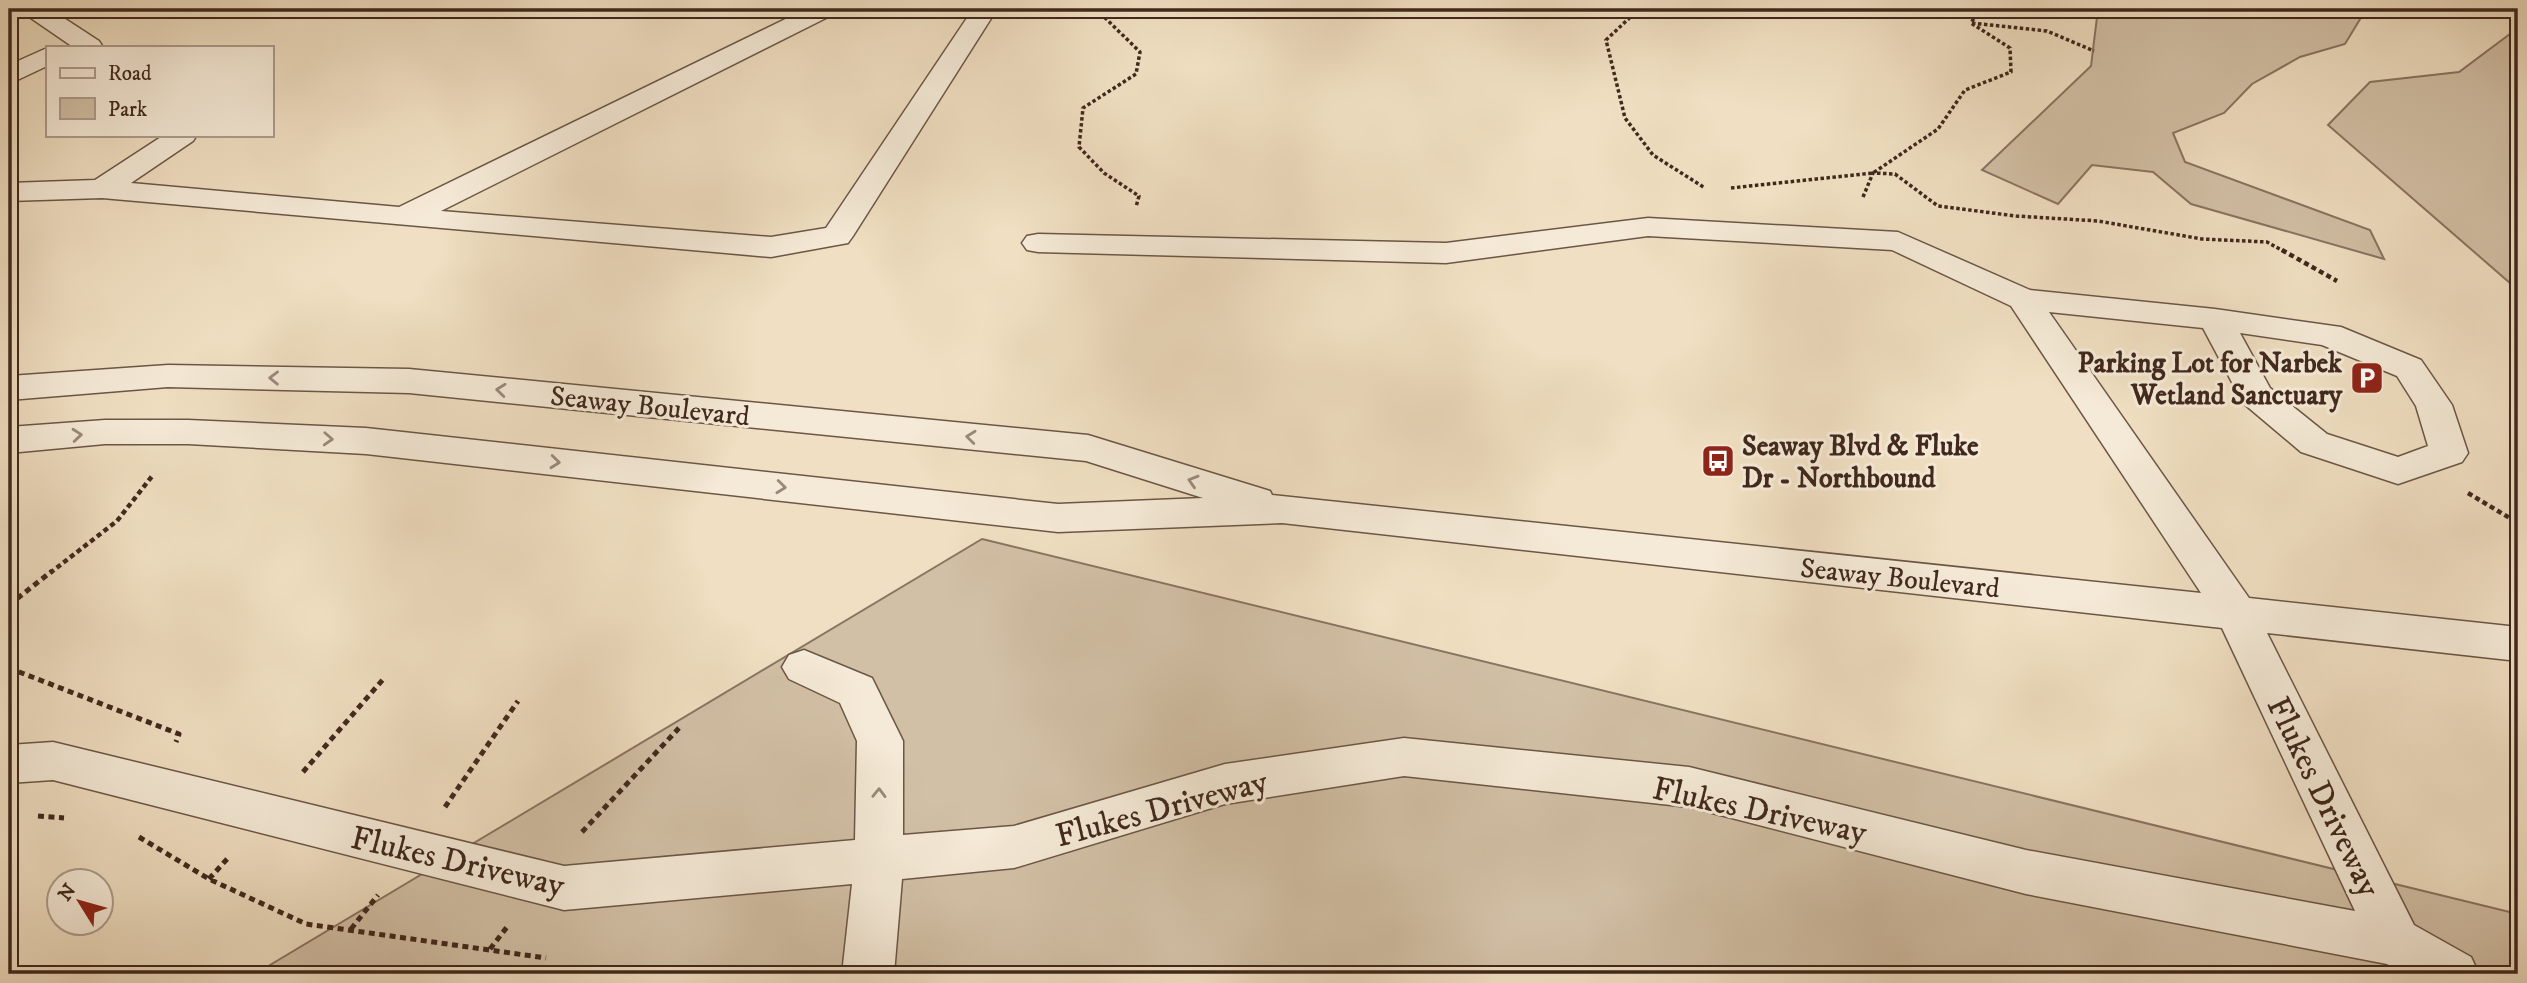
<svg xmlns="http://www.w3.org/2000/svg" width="2527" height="983" font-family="'IM FELL DW Pica',serif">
<rect width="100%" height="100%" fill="#f0dfc2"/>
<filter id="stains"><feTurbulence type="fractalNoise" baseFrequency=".00286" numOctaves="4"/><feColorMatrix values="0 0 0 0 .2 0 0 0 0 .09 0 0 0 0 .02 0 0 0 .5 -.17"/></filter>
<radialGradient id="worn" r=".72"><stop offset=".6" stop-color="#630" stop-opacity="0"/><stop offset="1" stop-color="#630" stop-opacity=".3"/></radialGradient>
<!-- green -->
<path fill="#d2c0a6" stroke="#897462" stroke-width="2" d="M 2098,9 L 2365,11 L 2345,44 L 2300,57 L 2252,84 L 2224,113 L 2173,133 L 2185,162 L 2370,230 L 2384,259 L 2191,204 L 2153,172 L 2092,165 L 2058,204 L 1982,170 L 2091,66 Z
M 2518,28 L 2518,290 L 2328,125 L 2370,82 L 2459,72 Z
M 982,539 L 2518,914 L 2518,974 L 255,974 Z"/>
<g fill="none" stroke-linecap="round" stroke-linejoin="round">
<defs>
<path id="minor" d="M 22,9 L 50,9 L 99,41 L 103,47 L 73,47 L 25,14 Z
M 806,9 L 838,9 L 834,14 L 441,211 L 771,237 L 826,228 L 973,9 L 997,9 L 853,236 L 848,243 L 771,257 L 102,198 L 9,201 L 9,183 L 95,180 L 164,135 L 197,135 L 193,141 L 131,183 L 399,207 Z
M 47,48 L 47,66 L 9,84 L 9,65 Z
M 1648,218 L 1898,232 L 2030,290 L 2215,309 L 2341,327 L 2421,360 L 2452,405 L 2468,453 L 2462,462 L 2398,484 L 2301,452 L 2243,403 L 2203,328 L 2049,312 L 2249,598 L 2518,627 L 2518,661 L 2267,633 L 2414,925 L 2471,957 L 2479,974 L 2405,974 L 2387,964 L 2026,894 L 1689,807 L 1404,776 L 1225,804 L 1014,868 L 902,879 L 894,974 L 842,974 L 852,884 L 564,910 L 53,780 L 9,783 L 9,745 L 53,742 L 564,866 L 855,840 L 857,741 L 840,703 L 789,679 L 782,667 L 789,655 L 804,650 L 872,678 L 903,741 L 903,835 L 1014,826 L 1225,764 L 1404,738 L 1689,767 L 2026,850 L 2355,911 L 2222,628 L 1282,523 L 1058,532 L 366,454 L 188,444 L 105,444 L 9,453 L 9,427 L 105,420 L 188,420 L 366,428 L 1058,504 L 1203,498 L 1086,461 L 409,393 L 168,387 L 9,400 L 9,376 L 168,365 L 409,369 L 1088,435 L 1270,491 L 1272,495 L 2201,593 L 2011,306 L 1892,250 L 1648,236 L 1446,263 L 1038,252 L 1027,250 L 1022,243 L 1027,236 L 1038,234 L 1446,243 ZM 2240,333 L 2322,345 L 2397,376 L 2416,406 L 2428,446 L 2398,457 L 2327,434 L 2270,388 Z"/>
</defs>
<!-- minor casing -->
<use href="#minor" stroke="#6c5646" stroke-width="3"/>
<!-- path-far2 -->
<path stroke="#40281d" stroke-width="3.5" stroke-dasharray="3.5 2.5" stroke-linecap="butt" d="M 1096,9 L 1140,52 L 1136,74 L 1083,108 L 1079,147 L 1104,173 L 1139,196 L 1136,207
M 1639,9 L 1606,40 L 1625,118 L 1653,155 L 1705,188
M 1972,23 L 2047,31 L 2094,51
M 1731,188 L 1873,173 L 1938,129 L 1965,90 L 2011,72 L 2010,48 L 1971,23 L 1980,9
M 1863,197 L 1873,173 L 1895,174 L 1938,206 L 2016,216 L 2098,221 L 2202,239 L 2267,242 L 2285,252"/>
<!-- path-far1 -->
<path stroke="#40281d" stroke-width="4.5" stroke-dasharray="5 3.5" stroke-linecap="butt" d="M 2282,250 L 2337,281
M 2468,493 L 2518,523
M 50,573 L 117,521 L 153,475"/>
<!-- path -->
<path stroke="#40281d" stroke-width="5" stroke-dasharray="6 4.5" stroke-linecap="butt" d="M 9,605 L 52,571
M 9,668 L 179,734 L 176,742
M 303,772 L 385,677
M 445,807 L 518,701
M 38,816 L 64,818
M 582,832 L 679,728
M 139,837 L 209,879 L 306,924 L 546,958
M 209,879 L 228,858
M 351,929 L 378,895
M 490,949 L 507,927"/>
<!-- minor -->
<use href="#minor" fill="#f5ead7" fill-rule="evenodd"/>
</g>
<!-- one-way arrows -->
<defs><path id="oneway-chevron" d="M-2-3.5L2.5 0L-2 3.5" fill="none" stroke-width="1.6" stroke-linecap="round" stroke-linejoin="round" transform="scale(1.75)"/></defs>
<g stroke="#9a897a">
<use href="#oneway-chevron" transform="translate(274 378) rotate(-179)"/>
<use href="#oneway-chevron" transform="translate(501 390) rotate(-174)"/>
<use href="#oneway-chevron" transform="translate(77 435) rotate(-5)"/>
<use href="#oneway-chevron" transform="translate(971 437) rotate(-174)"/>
<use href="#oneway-chevron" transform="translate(328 439) rotate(3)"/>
<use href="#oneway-chevron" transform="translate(555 462) rotate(6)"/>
<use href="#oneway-chevron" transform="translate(1193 481) rotate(-163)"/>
<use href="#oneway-chevron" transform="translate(781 487) rotate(6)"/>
<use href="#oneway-chevron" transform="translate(879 793) rotate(-89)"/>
</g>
<!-- icons -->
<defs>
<symbol id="parking-square" viewBox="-11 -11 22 22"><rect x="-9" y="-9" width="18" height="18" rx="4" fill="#8f2418" stroke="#f5ead7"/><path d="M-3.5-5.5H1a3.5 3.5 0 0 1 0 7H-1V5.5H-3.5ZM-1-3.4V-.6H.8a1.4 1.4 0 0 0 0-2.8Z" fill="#fff"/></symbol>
<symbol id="bus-square" viewBox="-11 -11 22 22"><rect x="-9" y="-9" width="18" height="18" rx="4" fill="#8f2418" stroke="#f5ead7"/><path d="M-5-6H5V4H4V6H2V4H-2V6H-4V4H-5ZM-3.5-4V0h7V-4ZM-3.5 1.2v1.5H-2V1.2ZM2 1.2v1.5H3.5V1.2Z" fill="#fff"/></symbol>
</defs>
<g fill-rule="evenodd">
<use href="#parking-square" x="2348" y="359" width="38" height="38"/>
<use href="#bus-square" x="1699" y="442" width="38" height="38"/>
</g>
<g text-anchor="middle" stroke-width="6" stroke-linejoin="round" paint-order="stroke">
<!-- poi labels -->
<g font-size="28" font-weight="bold" fill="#40281d" stroke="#f5ead7" text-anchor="end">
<text x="2342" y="372">Parking Lot for Narbek<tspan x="2342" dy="32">Wetland Sanctuary</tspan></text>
<text x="1742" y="455" text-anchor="start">Seaway Blvd &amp; Fluke<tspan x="1742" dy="32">Dr - Northbound</tspan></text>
</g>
<!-- street labels -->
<g font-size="28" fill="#40281d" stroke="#f5ead7">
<text transform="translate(650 405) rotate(6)" y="10">Seaway Boulevard</text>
<text transform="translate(1900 577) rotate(6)" y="10">Seaway Boulevard</text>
</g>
<!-- near-street labels -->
<g font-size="33" fill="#40281d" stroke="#f5ead7">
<text transform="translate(2325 796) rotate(64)" y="12">Flukes Driveway</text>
<text transform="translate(1161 807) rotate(-15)" y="12">Flukes Driveway</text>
<text transform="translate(1760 809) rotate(12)" y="12">Flukes Driveway</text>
<text transform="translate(458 860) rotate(13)" y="12">Flukes Driveway</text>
</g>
</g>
<!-- margin -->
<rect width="2527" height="983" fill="none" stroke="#f0dfc2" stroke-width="35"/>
<rect x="10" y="10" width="2506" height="962" fill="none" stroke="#40281d" stroke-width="3.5"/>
<rect x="18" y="18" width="2492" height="948" fill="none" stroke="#40281d" stroke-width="2"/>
<!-- legend -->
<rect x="46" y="46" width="228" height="91" fill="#f5ead7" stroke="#ad9c8d" stroke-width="2"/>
<rect x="60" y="68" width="35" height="10" fill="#f5ead7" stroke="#ad9c8d" stroke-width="2"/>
<text x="108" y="80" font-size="21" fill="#40281d">Road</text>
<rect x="60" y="98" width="35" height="21" fill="#d2c0a6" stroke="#ad9c8d" stroke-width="2"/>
<text x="108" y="116" font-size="21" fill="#40281d">Park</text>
<!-- north arrow -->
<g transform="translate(80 902) rotate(307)"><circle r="33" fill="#f5ead7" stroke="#ad9c8d" stroke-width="2"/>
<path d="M0-5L12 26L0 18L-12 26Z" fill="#8f2418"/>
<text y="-10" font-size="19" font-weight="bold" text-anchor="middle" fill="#40281d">N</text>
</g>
<rect width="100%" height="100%" filter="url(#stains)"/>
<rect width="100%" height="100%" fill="url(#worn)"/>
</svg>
